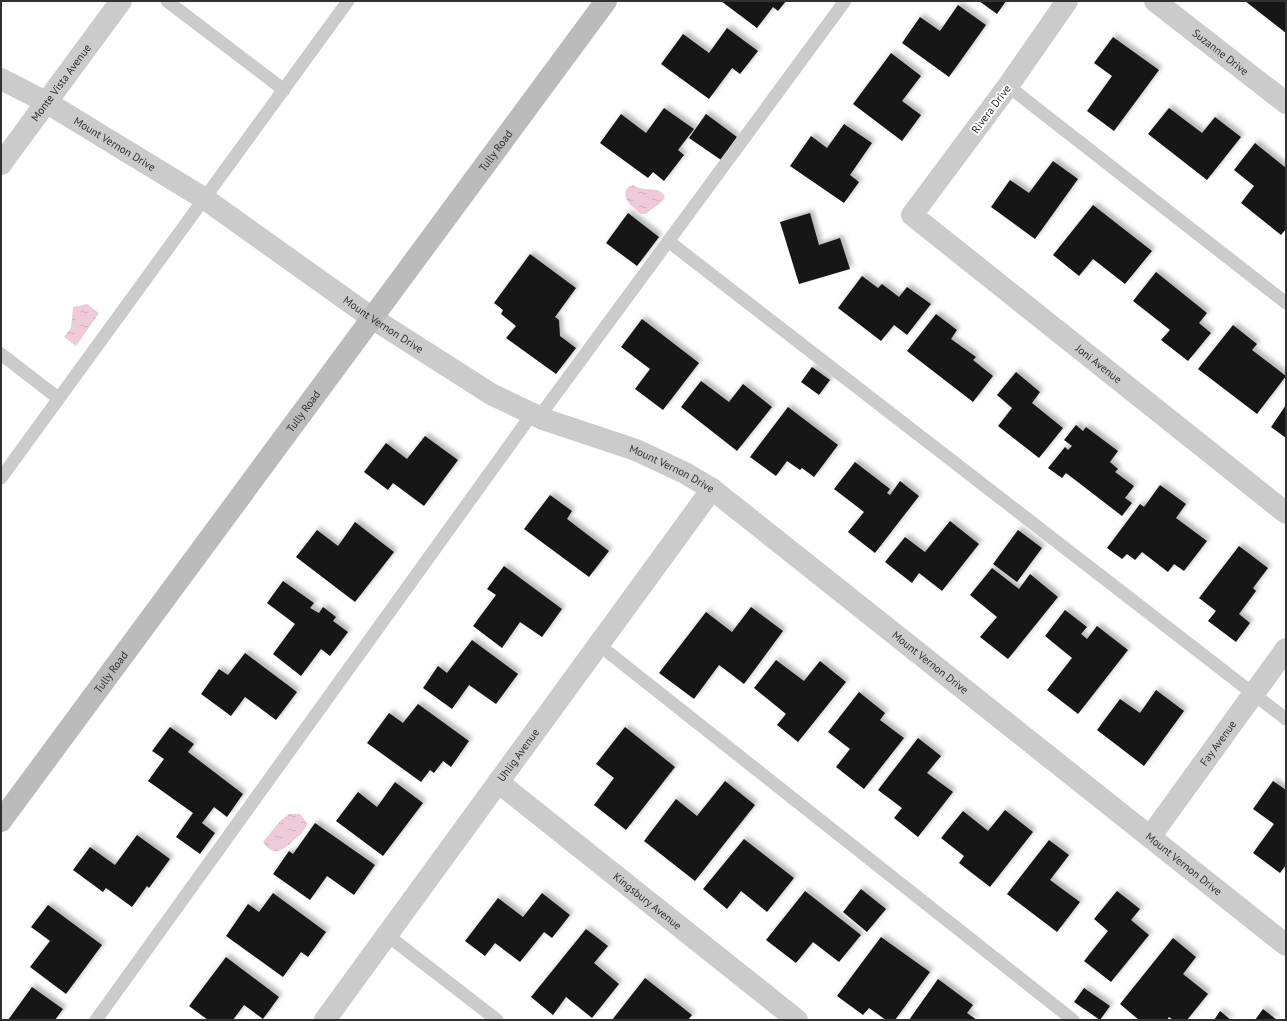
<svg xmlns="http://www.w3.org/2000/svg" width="1287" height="1021" font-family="'PT Sans',sans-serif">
<defs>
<pattern id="water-ripples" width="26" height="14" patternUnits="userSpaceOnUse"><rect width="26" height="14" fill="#efcad9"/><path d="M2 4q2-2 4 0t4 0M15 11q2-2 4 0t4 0" fill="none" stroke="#cdaebb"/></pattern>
<filter id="shadow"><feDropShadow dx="3.5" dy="-3.5" stdDeviation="2" flood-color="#0004"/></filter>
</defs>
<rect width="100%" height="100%" fill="#fff"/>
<!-- water -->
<path fill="url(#water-ripples)" d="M 633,185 C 637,187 641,189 646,189 C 655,190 660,188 665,197 C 662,204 652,208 646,214 L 641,214 C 632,206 621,200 627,188 Z
M 87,304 L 99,313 L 76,346 L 64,337 L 71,328 L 73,307 Z
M 289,814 L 300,814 L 307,823 C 305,832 301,834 294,840 C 284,850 273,858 263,842 L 280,821 Z"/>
<!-- building -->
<path fill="#181818" filter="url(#shadow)" d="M 721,1 L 786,1 L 778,11 L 773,7 L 757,28 Z
M 979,1 L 1006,1 L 997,14 Z
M 1245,1 L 1286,1 L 1286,33 Z
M 958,5 L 986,25 L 949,77 L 902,43 L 920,17 L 940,31 Z
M 727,28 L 758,51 L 740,74 L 732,68 L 709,99 L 661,64 L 683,34 L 709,53 Z
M 1113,37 L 1159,70 L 1114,131 L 1087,111 L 1112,76 L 1094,63 Z
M 891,53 L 921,76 L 902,101 L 921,115 L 902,141 L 853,104 Z
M 664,108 L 694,129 L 678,150 L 684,155 L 664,181 L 653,172 L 648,178 L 600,143 L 621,114 L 646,133 Z
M 1169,108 L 1202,133 L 1215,117 L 1241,137 L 1207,180 L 1148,134 Z
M 706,114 L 737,137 L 721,160 L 689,138 Z
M 844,124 L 872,143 L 850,175 L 859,182 L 844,203 L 790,166 L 811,136 L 827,148 Z
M 1255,143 L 1286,168 L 1286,229 L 1281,235 L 1241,203 L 1254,186 L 1234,170 Z
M 1053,161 L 1078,179 L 1035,239 L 991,207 L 1010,180 L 1029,193 Z
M 1093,205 L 1152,251 L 1125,284 L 1093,259 L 1079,276 L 1053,255 Z
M 628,213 L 659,237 L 637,266 L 606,243 Z
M 810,213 L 819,245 L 840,238 L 850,269 L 799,284 L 780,222 Z
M 530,254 L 576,288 L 555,317 L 559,320 L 560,336 L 576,348 L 556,374 L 506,338 L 516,326 L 501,314 L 503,310 L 494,303 Z
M 1156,272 L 1207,313 L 1199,323 L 1211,333 L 1188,361 L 1161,340 L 1170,330 L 1133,301 Z
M 862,276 L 878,288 L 882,284 L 899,297 L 907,287 L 931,304 L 907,335 L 894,325 L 881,341 L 838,308 Z
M 936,314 L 957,330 L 951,339 L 976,357 L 973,360 L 993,376 L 973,402 L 907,351 Z
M 642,319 L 699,363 L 663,410 L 635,389 L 650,369 L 621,347 Z
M 1233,325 L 1257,344 L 1252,350 L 1286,376 L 1257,414 L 1198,369 Z
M 812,367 L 830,380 L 819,395 L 801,382 Z
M 1016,372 L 1040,392 L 1032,403 L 1063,428 L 1039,458 L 998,426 L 1012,408 L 997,395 Z
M 701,381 L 729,402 L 743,384 L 772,407 L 737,451 L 681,407 Z
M 1286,405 L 1286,438 L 1271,427 Z
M 788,407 L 838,445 L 814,477 L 802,468 L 800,470 L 787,461 L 776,476 L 750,457 Z
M 1076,425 L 1083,431 L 1086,427 L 1118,451 L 1110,462 L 1118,469 L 1115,472 L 1134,486 L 1125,498 L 1132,503 L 1122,516 L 1066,473 L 1062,478 L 1048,468 L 1065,447 L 1068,450 L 1072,446 L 1064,440 Z
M 425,436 L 458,460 L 424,506 L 393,483 L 388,490 L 364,472 L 386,443 L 407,459 Z
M 855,462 L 890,489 L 887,493 L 890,495 L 900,481 L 919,496 L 875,553 L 848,532 L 864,512 L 834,489 Z
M 1160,485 L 1186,504 L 1176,518 L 1207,541 L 1184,571 L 1174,564 L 1168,572 L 1142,552 L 1135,560 L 1127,554 L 1122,559 L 1107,548 L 1140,504 L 1144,507 Z
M 550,495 L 572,511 L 567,519 L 609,551 L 589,577 L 524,529 Z
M 950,521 L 979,544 L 942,591 L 919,573 L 912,583 L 885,562 L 905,537 L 925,552 Z
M 355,522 L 394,552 L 355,602 L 296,557 L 317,530 L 338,546 Z
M 1018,530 L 1042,548 L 1017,582 L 993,564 Z
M 1239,546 L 1268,568 L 1253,588 L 1256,591 L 1239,614 L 1250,623 L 1236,642 L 1208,621 L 1216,611 L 1199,598 Z
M 504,566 L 562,609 L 542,637 L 520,622 L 502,648 L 473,626 L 496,595 L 487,589 Z
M 992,568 L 1019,589 L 1030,574 L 1058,597 L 1008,659 L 980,637 L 997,617 L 970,595 Z
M 283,581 L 314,603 L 310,608 L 319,613 L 323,607 L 336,617 L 333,621 L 348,632 L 330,656 L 321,649 L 301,676 L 273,654 L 295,624 L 267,603 Z
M 751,607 L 783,631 L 744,684 L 719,665 L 694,699 L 659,673 L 706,612 L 732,632 Z
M 1065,610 L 1087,627 L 1081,634 L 1087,639 L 1097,626 L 1128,650 L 1078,714 L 1047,690 L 1072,658 L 1045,636 Z
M 472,640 L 518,674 L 496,704 L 469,685 L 452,709 L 423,688 L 438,666 L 447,673 Z
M 245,653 L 297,692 L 276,720 L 245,697 L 231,716 L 201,694 L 219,669 L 228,675 Z
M 776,660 L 804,681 L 820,661 L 846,682 L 798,742 L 777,725 L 786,714 L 754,688 Z
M 1156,690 L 1184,711 L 1144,766 L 1097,730 L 1120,699 L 1140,713 Z
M 859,692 L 885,713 L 880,720 L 904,738 L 864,789 L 836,767 L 850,749 L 828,732 Z
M 418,704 L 469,741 L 451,767 L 443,761 L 434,773 L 430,770 L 421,782 L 367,743 L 389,713 L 403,723 Z
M 170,727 L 194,744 L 188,752 L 243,794 L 227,817 L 214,807 L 202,823 L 215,833 L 200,854 L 176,837 L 193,813 L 148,781 L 164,759 L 152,751 Z
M 625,727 L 675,767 L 626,830 L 594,805 L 614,778 L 596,764 Z
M 918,738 L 941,756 L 927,773 L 953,792 L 918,837 L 894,818 L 902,808 L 878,790 Z
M 725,781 L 755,805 L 695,881 L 644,841 L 676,799 L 697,816 Z
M 1273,781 L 1286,790 L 1286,865 L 1280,873 L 1253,853 L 1274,824 L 1253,809 Z
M 395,782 L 423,803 L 383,856 L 336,821 L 358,792 L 377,807 Z
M 1005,810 L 1033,832 L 990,887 L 959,863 L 964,856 L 941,838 L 963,811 L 988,831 Z
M 315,823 L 375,865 L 354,895 L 327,876 L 310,900 L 273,874 L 289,851 L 293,854 Z
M 137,835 L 170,859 L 149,888 L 147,886 L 132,907 L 106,888 L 103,892 L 73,870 L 90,847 L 115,865 Z
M 744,839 L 794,878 L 767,912 L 741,891 L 727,909 L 703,889 Z
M 1049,840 L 1069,855 L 1050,880 L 1080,902 L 1057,932 L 1007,894 Z
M 861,889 L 886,909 L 867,932 L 843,912 Z
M 805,891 L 861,935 L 839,962 L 813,942 L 796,963 L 766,940 Z
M 1117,891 L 1140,909 L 1131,920 L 1149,935 L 1111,982 L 1084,961 L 1108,931 L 1094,919 Z
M 273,893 L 326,932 L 308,957 L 301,952 L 283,977 L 226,936 L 248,904 L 259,912 Z
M 542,893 L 570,915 L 552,938 L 544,932 L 520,962 L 495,943 L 485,956 L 465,941 L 498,898 L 523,917 Z
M 48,905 L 102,945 L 66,994 L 30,967 L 50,941 L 31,927 Z
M 586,929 L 608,946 L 594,963 L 619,984 L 592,1018 L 566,997 L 553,1015 L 531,997 Z
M 881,937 L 930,972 L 895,1020 L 886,1020 L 869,1008 L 863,1015 L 837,996 Z
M 1173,938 L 1196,957 L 1183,974 L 1208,994 L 1187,1020 L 1173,1020 L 1169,1017 L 1167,1020 L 1139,1020 L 1120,1004 Z
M 226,957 L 279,997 L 263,1019 L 244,1005 L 233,1020 L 208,1020 L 189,1006 Z
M 645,978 L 692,1015 L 688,1020 L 612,1020 Z
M 938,979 L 973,1005 L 967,1013 L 977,1020 L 909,1020 Z
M 32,987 L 63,1009 L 55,1020 L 8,1020 Z
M 1084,988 L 1110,1006 L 1100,1020 L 1074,1002 Z
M 1263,1009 L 1277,1020 L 1255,1020 Z
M 1220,1011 L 1231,1020 L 1214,1020 Z"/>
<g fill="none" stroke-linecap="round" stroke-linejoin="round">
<!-- service -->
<path stroke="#cbcbcb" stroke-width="13" d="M 167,1 L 284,90
M 1008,86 L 1286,303
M 668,241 L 1286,719
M 1,354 L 58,398
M 539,417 L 845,1
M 1,478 L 348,1
M 599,645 L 1073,1020
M 387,935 L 497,1020
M 96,1020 L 532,414"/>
<!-- minor -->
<g stroke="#cbcbcb" stroke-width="22">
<path id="s1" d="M 1067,1 L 1008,86 L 912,215 L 1286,513"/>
<path id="s2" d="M 1155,1 L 1286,103"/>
<path id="s3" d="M 1,79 L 46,102 L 205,199 L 372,318 L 491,394 L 543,419 L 636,450 L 685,473 L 712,489 L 1286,945"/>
<path id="s4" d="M 1,164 L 121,1"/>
<path id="s5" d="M 498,782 L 797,1020"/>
<path id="s6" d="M 1150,837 L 1286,649"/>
<path id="s7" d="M 325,1020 L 712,489"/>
</g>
<!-- secondary -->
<path stroke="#bbb" stroke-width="22" id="s8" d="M 1,821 L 606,1"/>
</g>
<g text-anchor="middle" stroke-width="4" stroke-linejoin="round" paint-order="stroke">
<!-- street labels -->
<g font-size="11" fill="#313131" stroke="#fff">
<text dy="4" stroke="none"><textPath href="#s2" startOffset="83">Suzanne Drive</textPath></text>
<text dy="4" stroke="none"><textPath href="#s4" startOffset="101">Monte Vista Avenue</textPath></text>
<text transform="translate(991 109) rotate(-53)" y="4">Rivera Drive</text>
<text dy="4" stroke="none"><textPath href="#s3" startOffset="131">Mount Vernon Drive</textPath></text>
<text dy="4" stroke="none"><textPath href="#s8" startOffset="833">Tully Road</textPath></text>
<text dy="4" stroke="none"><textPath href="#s3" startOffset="455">Mount Vernon Drive</textPath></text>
<text dy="4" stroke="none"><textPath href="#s1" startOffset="503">Joni Avenue</textPath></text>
<text dy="4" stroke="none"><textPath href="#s8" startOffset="509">Tully Road</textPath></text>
<text dy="4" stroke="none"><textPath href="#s3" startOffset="779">Mount Vernon Drive</textPath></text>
<text dy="4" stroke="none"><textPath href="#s3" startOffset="1103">Mount Vernon Drive</textPath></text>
<text dy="4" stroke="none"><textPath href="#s8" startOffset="185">Tully Road</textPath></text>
<text dy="4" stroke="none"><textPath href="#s6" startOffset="116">Fay Avenue</textPath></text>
<text dy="4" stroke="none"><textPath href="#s7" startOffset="328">Uhlig Avenue</textPath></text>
<text dy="4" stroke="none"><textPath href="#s3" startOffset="1427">Mount Vernon Drive</textPath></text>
<text dy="4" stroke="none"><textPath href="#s5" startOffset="191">Kingsbury Avenue</textPath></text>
</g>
</g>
<!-- border -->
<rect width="1287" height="1021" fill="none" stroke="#313131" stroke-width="4"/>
</svg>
